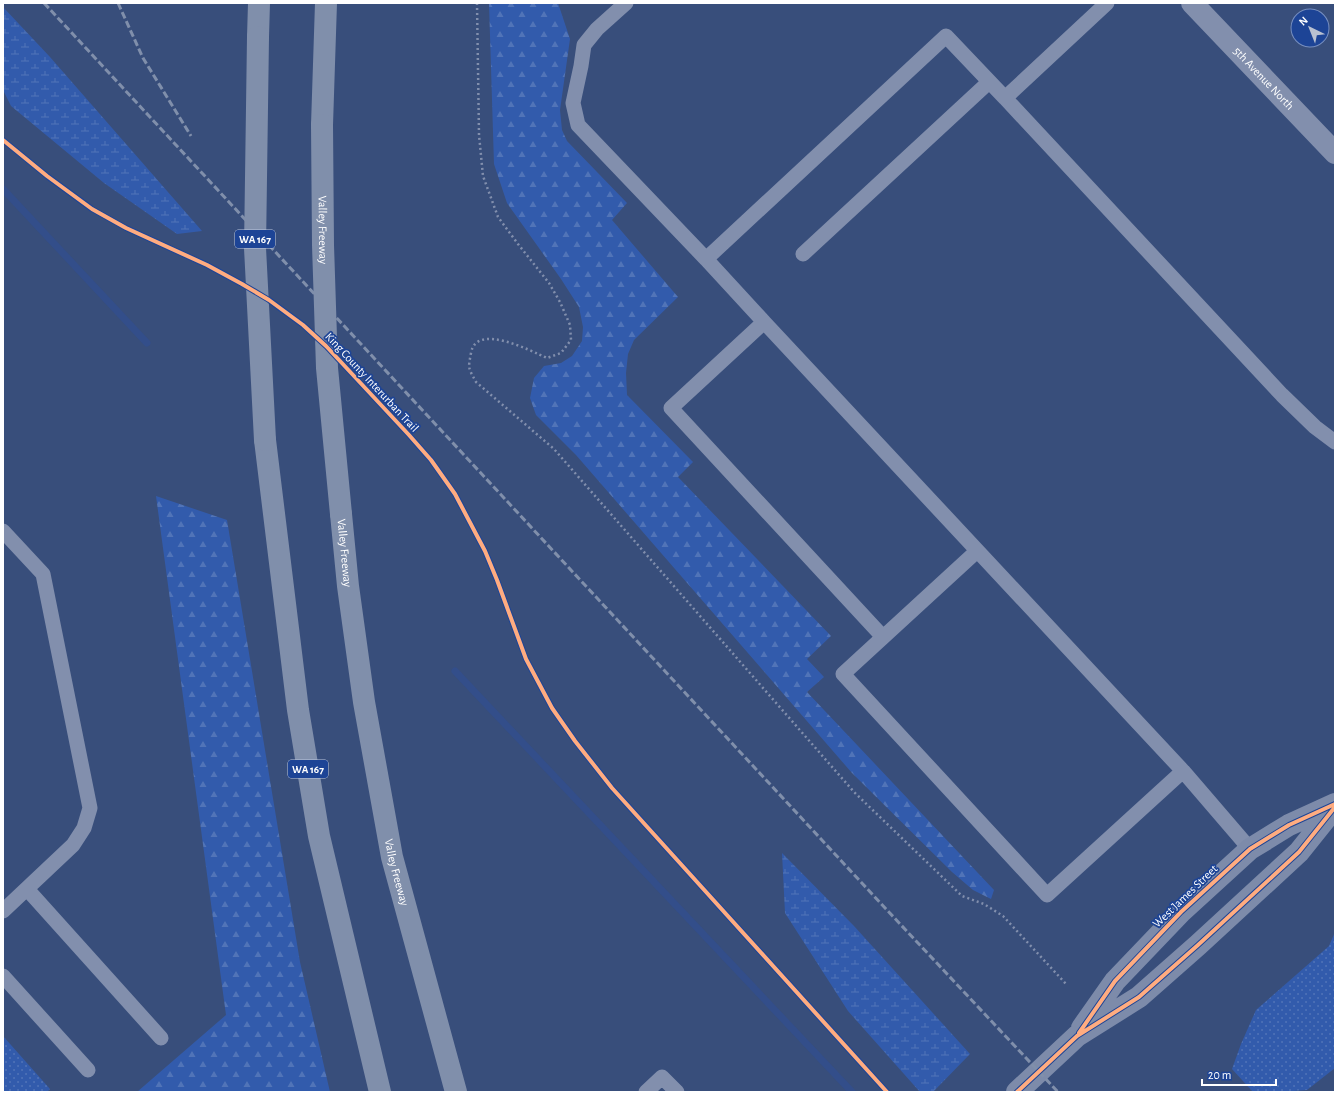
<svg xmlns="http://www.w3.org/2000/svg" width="1338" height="1095" font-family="'Alegreya Sans',sans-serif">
<defs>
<pattern id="grass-dots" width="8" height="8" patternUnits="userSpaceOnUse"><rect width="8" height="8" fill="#325bac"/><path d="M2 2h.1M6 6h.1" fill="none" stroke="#5174b8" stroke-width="1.8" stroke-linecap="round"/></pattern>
<pattern id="forest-firs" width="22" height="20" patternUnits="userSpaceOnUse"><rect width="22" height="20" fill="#325bac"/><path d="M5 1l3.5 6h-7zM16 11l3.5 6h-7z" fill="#5174b8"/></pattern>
<pattern id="wetland-marsh" width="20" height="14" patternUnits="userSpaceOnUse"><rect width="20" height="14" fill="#325bac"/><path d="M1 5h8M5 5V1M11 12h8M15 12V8" fill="none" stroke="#5174b8"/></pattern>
</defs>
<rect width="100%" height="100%" fill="#384e7b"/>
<!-- grass -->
<path fill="url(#grass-dots)" d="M 1335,932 L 1335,1068 L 1307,1090 L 1279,1092 L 1253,1092 L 1232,1069 L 1241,1044 L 1256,1010 L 1329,946 Z
M 3,1036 L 50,1089 L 47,1092 L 3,1092 Z"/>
<!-- forest -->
<path fill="url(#forest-firs)" d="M 489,3 L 558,3 L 570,39 L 560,110 L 562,130 L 567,141 L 627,203 L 612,220 L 678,297 L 634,340 L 628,354 L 626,373 L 627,395 L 693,462 L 678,477 L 831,636 L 807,659 L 824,677 L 807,692 L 994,890 L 991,899 L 973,890 L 952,872 L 852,773 L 576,455 L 536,415 L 530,398 L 534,378 L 544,366 L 561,363 L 572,356 L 582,341 L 583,327 L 579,307 L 561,279 L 507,203 L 494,164 Z
M 156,496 L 227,520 L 300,962 L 330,1092 L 137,1092 L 226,1015 Z"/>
<!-- wetland -->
<path fill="url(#wetland-marsh)" d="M 3,7 L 50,57 L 202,231 L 177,234 L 104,183 L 11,106 L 3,90 Z
M 782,853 L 854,926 L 970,1054 L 933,1092 L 920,1092 L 848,1011 L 785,913 Z"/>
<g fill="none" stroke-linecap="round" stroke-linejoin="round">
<!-- stream -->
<path stroke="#334e8a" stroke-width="7" d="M 3,189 L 147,343
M 455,671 L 852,1092"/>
<!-- path -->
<path stroke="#828fad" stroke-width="2.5" stroke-dasharray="2 3" stroke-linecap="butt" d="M 477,3 L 479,135 L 483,176 L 498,217 L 518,244 L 549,283 L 560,302 L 570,325 L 571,340 L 561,353 L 547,358 C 531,351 476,322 471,353 C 468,369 468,367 476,382 L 554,449 L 854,792 L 962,896 L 984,904 L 1003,916 L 1067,985"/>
<!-- service -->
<path stroke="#828fad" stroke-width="15" d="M 626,3 L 597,29 L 584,45 L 581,66 L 573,103 L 578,125 L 706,259
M 1005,98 L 1282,395 L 1315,427 L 1335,442
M 803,254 L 989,82
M 764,322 L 1183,771 L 1250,849
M 3,531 L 43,574 L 90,808 L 84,828 L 73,845 L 3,911
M 977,551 L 843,674 L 1047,895 L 1183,771
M 883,637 L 671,408 L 764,322 L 706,259 L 946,36 L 1005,98 L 1107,3
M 27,889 L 161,1038
M 3,976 L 88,1070
M 646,1092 L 662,1077 L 677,1092"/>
<!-- minor -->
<path stroke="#828fad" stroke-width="22" id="s1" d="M 1192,3 L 1335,153"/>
<!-- secondary -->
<path stroke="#7d8baa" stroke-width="22" d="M 1082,1028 L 1115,981 L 1181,912 L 1250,849 L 1289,825 L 1335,804
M 1017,1092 L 1077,1036 L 1139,997 L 1198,945 L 1299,852 L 1335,807"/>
<!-- motorway -->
<g stroke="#808fab" stroke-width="22">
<path d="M 258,37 L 259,3"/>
<path d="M 322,125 L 326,3"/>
<path d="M 265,440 L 298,710 L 319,836 L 380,1092"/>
<path id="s2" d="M 341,514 L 348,586 L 364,702 L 392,857 L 456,1092"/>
</g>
<!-- rail -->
<path stroke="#808fab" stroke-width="3" stroke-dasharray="7 3" stroke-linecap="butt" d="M 44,3 L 886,909 L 1058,1092
M 118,3 L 143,58 L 191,136"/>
<!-- motorway-bridge -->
<g stroke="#808fab" stroke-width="22">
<path d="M 258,37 L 255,248 L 265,440"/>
<path id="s3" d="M 322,125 L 323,245 L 327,368 L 341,514"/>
</g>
<defs>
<path id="cycleway" d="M 3,140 L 47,176 L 92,209 L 126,228 L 207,265 L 242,284 L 269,300 L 303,325 L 326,346 L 409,435 L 431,460 L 455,494 L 485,551 L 497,580 L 526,659 L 552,708 L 575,741 L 612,788 L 887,1092
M 1079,1033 L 1115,981 L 1181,912 L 1250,849 L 1289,825 L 1335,804
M 1017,1092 L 1077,1036 L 1139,997 L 1198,945 L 1299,852 L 1335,807"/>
</defs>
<!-- cycleway casing -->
<use href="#cycleway" stroke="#1d4496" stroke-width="6"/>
<!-- cycleway -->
<use href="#cycleway" stroke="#ffac80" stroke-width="4"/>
</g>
<g text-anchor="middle" stroke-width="3.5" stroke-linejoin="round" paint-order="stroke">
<!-- shield labels -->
<g fill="#1d4496" stroke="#bbc7e0" stroke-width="1">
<rect x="235" y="230" width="40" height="18" rx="3"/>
<rect x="288" y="760" width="40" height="18" rx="3"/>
</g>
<g font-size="11" font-weight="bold" fill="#fff">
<text x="255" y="243">WA 167</text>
<text x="308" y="773">WA 167</text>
</g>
<!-- street labels -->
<g font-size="12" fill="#fff" stroke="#1d4496">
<text dy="4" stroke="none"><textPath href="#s1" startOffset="104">5th Avenue North</textPath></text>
<text dy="4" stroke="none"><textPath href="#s3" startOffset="105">Valley Freeway</textPath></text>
<text transform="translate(372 382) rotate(47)" y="4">King County Interurban Trail</text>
<text dy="4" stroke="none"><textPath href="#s2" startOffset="39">Valley Freeway</textPath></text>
<text dy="4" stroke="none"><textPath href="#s2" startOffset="363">Valley Freeway</textPath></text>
<text transform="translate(1185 896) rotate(-44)" y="4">West James Street</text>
</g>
</g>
<!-- border -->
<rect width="1338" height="1095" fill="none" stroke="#ffffff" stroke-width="8"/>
<!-- north arrow -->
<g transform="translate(1310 28) rotate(317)"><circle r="19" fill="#1d4496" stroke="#778fc0"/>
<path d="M0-3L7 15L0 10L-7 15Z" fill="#b9c1d1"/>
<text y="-6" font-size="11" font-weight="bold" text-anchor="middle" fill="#ffffff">N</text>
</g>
<!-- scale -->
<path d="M1202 1079v6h74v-6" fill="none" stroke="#ffffff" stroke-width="2"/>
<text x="1208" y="1079" font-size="12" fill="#ffffff" stroke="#1d4496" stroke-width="3" paint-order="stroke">20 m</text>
</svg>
